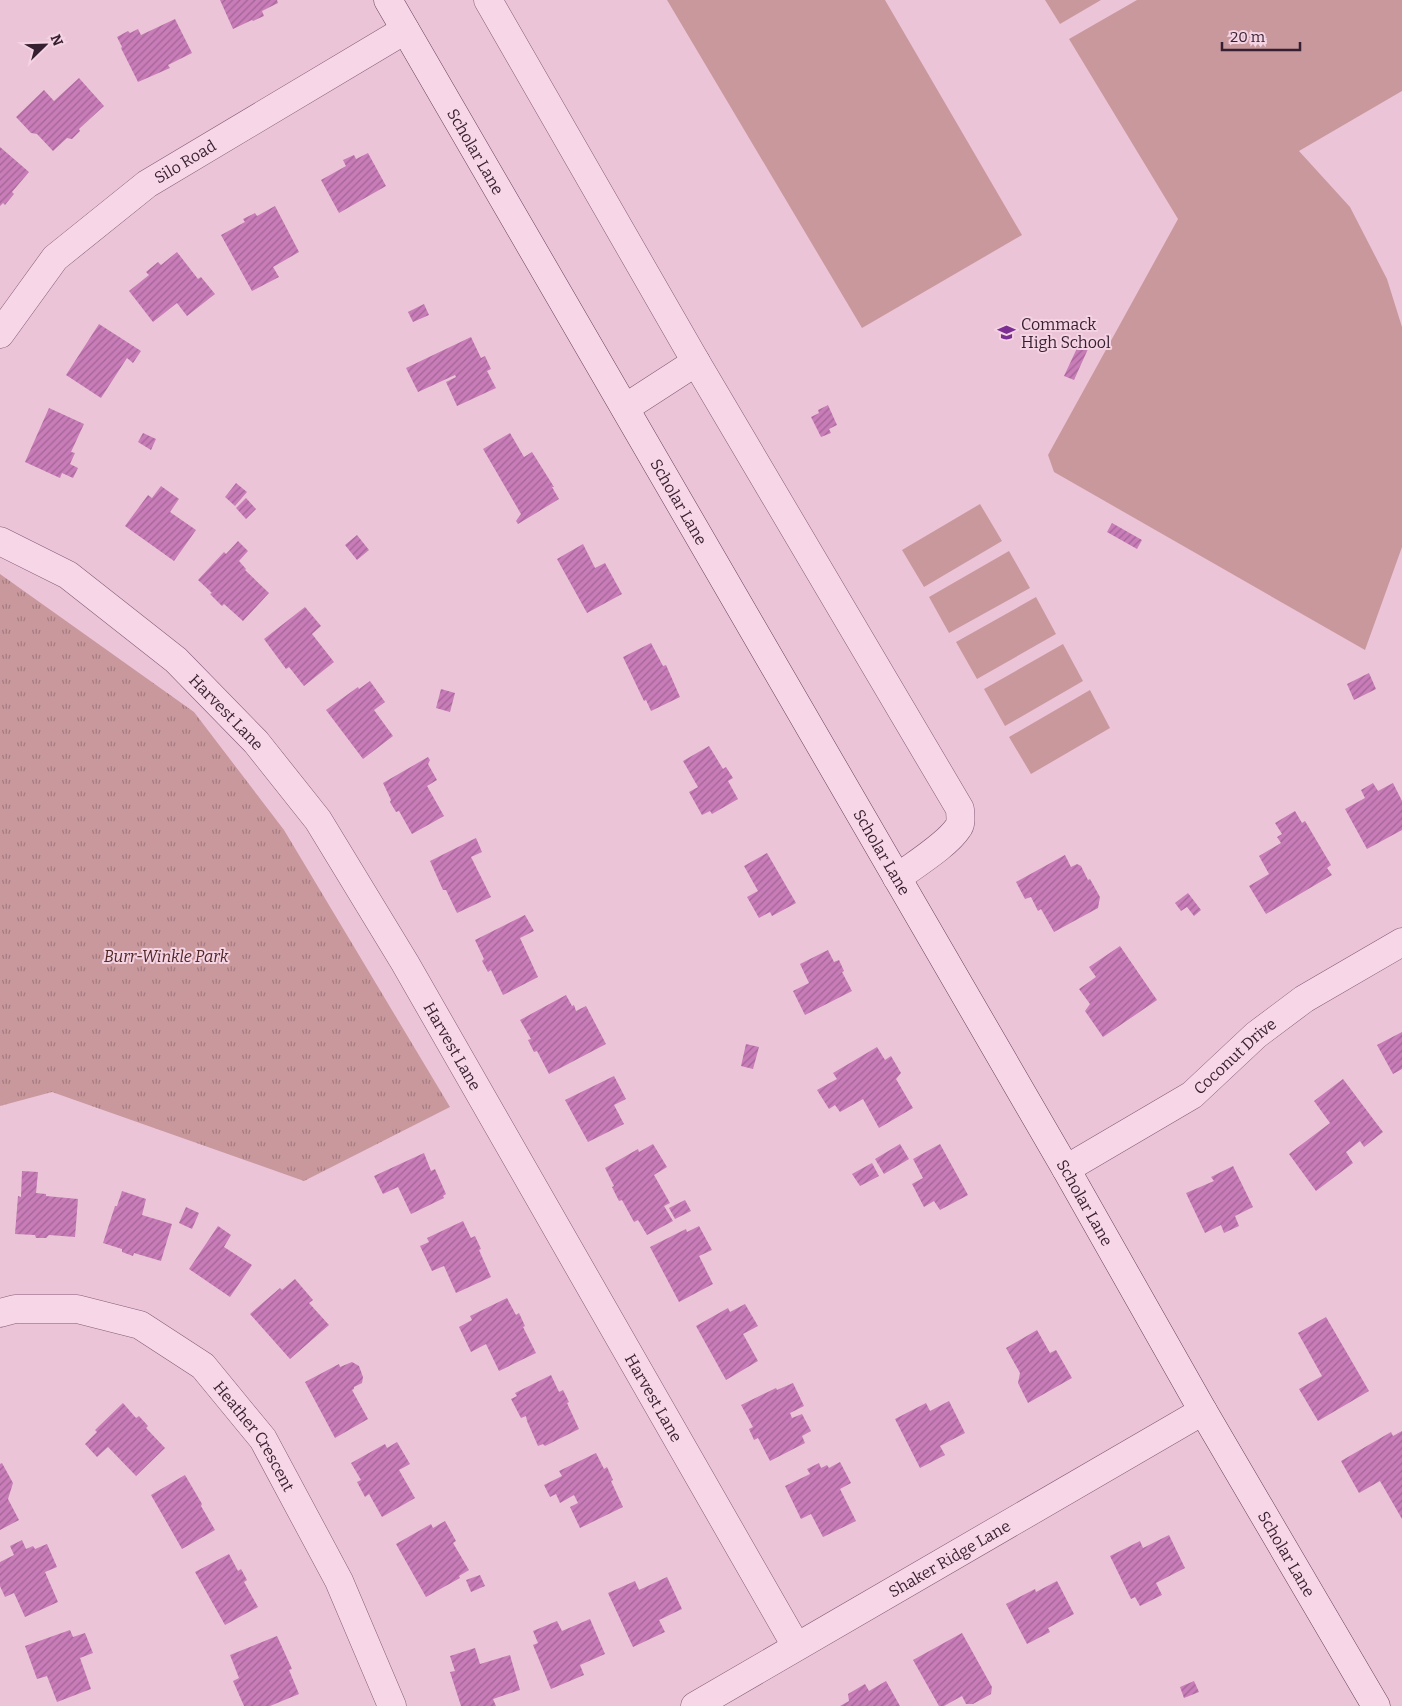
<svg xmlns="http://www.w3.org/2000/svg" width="1402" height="1706" font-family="Bitter,serif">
<defs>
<pattern id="grass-tufts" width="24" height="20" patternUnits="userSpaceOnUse" patternTransform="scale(1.25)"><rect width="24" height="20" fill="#c9989d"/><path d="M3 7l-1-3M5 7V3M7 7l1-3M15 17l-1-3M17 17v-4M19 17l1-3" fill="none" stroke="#a47b80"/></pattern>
<pattern id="building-hatch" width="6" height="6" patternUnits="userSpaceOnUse" patternTransform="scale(1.25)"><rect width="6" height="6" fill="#c87cb8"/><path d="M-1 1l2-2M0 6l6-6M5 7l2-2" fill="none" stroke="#a36596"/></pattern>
</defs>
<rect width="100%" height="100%" fill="#ecc4d8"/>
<!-- grass -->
<path fill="url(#grass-tufts)" d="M 0,574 L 194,712 L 284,830 L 450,1107 L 304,1181 L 52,1092 L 0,1106 Z"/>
<!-- pitch -->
<path fill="#c9989d" d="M 667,0 L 885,0 L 1022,235 L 862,328 Z
M 1045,0 L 1101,0 L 1060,24 Z
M 1137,0 L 1402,0 L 1402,91 L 1299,151 L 1350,207 L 1387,279 L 1402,327 L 1402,547 L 1365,650 L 1054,472 L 1048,455 L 1178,219 L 1069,39 Z
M 980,504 L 1002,541 L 924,587 L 902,550 Z
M 1009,551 L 1030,588 L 949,633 L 929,597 Z
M 1036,597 L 1056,634 L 977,679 L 956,642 Z
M 1063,644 L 1083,681 L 1005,726 L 984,689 Z
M 1090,690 L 1110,728 L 1031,774 L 1009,737 Z"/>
<!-- building -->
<path fill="url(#building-hatch)" d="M 220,0 L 277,0 L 278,3 L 262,11 L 264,16 L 253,21 L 252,20 L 233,29 Z
M 175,19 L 192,53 L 168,65 L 170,68 L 138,82 L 121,48 L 122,47 L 117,37 L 128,31 L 130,33 L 138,29 L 141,35 Z
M 79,78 L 104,106 L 79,129 L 80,131 L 72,139 L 67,138 L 53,151 L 37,134 L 31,133 L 16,117 L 44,90 L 54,101 Z
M 0,147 L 29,172 L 12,192 L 14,194 L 5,205 L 3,203 L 0,206 Z
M 368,153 L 386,186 L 339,213 L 321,180 L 346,166 L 343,160 L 354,155 L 356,159 Z
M 275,206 L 299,252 L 273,267 L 279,277 L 252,291 L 221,235 L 245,222 L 243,219 L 255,213 L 257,216 Z
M 177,252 L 198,279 L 201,277 L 215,294 L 187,316 L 177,303 L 153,322 L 129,291 L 149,275 L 146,272 L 158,262 L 161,265 Z
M 424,304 L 429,315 L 413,322 L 408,312 Z
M 99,324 L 141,351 L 133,363 L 127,358 L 101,398 L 66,375 Z
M 471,337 L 481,358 L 485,356 L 491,369 L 487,371 L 496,388 L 457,406 L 446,382 L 456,377 L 455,375 L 418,392 L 406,368 Z
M 1079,344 L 1088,349 L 1074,380 L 1064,376 Z
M 828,405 L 837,425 L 829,429 L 831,433 L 821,437 L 811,417 L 819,413 L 818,410 Z
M 49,408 L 84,424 L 71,452 L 75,453 L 70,464 L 78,468 L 73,478 L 62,473 L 60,478 L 25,462 Z
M 143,433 L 156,439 L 151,450 L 138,442 Z
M 510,433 L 524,457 L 532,452 L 554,487 L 552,487 L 559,499 L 518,524 L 516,521 L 521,514 L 483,449 Z
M 236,483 L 247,492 L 235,506 L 225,497 Z
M 161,486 L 179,499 L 170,512 L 196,530 L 174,561 L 125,526 L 148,495 L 152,498 Z
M 246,498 L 256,509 L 246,519 L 236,508 Z
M 1112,523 L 1142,540 L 1137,549 L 1107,532 Z
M 357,535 L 369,550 L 357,560 L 345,545 Z
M 238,541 L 248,551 L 239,561 L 246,569 L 245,570 L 269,593 L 243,621 L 224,604 L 222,606 L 210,594 L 212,593 L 198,580 L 224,552 L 226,554 Z
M 583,544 L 595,568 L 605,563 L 622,594 L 587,613 L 557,559 Z
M 305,607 L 321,626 L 312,634 L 334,662 L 304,686 L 289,667 L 286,669 L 264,639 Z
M 651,643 L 663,666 L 666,665 L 680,697 L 651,711 L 646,700 L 644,701 L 623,657 Z
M 1369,673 L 1376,689 L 1354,700 L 1347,684 Z
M 370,681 L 385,702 L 374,710 L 393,736 L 363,759 L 326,710 L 358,687 L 359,689 Z
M 441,689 L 455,693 L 450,712 L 436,708 Z
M 709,746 L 723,769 L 726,767 L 733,778 L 728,781 L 738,799 L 712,814 L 710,811 L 702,815 L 689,792 L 698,787 L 683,761 Z
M 428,757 L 430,760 L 428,764 L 437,780 L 427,786 L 444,816 L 412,834 L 399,811 L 396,812 L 390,802 L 391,800 L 383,783 Z
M 1373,783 L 1378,791 L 1393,783 L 1402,801 L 1402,830 L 1367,849 L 1345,809 L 1365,798 L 1361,790 Z
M 1295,811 L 1302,823 L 1305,821 L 1331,865 L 1327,868 L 1332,875 L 1266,914 L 1249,886 L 1269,874 L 1259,856 L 1281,843 L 1277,837 L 1282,834 L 1275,823 Z
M 476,838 L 482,852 L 471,857 L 491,897 L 457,913 L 446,890 L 443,890 L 430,861 Z
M 767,853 L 796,903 L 772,916 L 770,912 L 759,918 L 747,897 L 758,891 L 744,866 Z
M 1065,855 L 1071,867 L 1077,864 L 1081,866 L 1088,880 L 1090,879 L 1100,897 L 1098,908 L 1054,932 L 1041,909 L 1038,911 L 1031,897 L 1025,899 L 1016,882 Z
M 1188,893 L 1201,910 L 1194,916 L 1187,907 L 1181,911 L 1175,903 Z
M 525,915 L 534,931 L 520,938 L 538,977 L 503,995 L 491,970 L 488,972 L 482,961 L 484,959 L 475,940 Z
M 1120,946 L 1157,1000 L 1103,1037 L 1085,1011 L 1090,1004 L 1079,989 L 1096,977 L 1089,967 Z
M 828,950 L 834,962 L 839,960 L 844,971 L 842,972 L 852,991 L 805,1015 L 793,991 L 809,983 L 800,964 Z
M 566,995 L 572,1006 L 574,1005 L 576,1011 L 586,1006 L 606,1044 L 549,1074 L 537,1051 L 534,1052 L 528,1040 L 531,1039 L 520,1020 Z
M 1402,1032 L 1402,1069 L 1393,1074 L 1377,1045 Z
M 746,1044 L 759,1047 L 753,1069 L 741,1066 Z
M 877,1047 L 885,1060 L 891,1056 L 901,1073 L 896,1079 L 913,1108 L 879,1128 L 863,1099 L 840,1112 L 835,1105 L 829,1109 L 817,1090 L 837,1079 L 833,1073 Z
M 614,1076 L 626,1099 L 614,1105 L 624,1124 L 588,1142 L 565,1100 Z
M 1343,1079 L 1383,1132 L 1364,1147 L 1360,1141 L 1346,1152 L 1353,1163 L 1316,1191 L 1289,1154 L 1330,1123 L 1314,1101 Z
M 653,1144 L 667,1167 L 654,1175 L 670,1203 L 664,1206 L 673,1221 L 647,1235 L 638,1220 L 634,1222 L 622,1200 L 619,1201 L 612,1187 L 614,1186 L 605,1168 L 638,1149 L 639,1152 Z
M 900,1144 L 909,1159 L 884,1174 L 875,1159 Z
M 940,1144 L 968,1195 L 940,1210 L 934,1201 L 924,1207 L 912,1184 L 923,1178 L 913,1159 Z
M 424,1153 L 431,1171 L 435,1169 L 446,1194 L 443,1196 L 444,1198 L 411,1214 L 398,1187 L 383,1194 L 374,1176 Z
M 872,1163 L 879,1176 L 860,1186 L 852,1174 Z
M 1233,1166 L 1253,1207 L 1235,1216 L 1239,1226 L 1224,1233 L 1221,1225 L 1205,1233 L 1186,1193 L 1214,1181 L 1211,1177 Z
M 22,1171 L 38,1172 L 36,1193 L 46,1194 L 46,1196 L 78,1199 L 75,1237 L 49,1235 L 46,1238 L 36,1238 L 35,1235 L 15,1234 L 18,1196 L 21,1197 Z
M 122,1191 L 146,1199 L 142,1215 L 172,1224 L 161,1261 L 134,1253 L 133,1256 L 122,1252 L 122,1249 L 103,1243 L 115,1206 L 117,1206 Z
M 685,1200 L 691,1211 L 675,1219 L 669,1208 Z
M 186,1207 L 199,1213 L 192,1229 L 179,1223 Z
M 463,1221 L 471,1238 L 475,1236 L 481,1249 L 479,1250 L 491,1277 L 456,1293 L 444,1266 L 432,1271 L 420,1246 L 429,1242 L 427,1238 Z
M 218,1226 L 231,1235 L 224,1247 L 252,1265 L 230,1297 L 189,1269 Z
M 699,1226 L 712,1250 L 699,1256 L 713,1284 L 679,1302 L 650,1247 L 686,1229 L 687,1232 Z
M 295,1279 L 313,1300 L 309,1303 L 329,1325 L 290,1359 L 250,1314 L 280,1288 L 282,1290 Z
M 507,1298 L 516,1315 L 519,1313 L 525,1326 L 523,1327 L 536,1353 L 499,1371 L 486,1344 L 471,1352 L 459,1327 L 472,1320 L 470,1316 Z
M 745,1304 L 758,1326 L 743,1334 L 758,1361 L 726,1380 L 696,1326 L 728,1308 L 730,1312 Z
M 1326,1317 L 1369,1391 L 1318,1421 L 1299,1389 L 1322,1376 L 1298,1333 Z
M 1037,1330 L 1050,1353 L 1056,1350 L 1072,1378 L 1028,1403 L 1018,1383 L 1020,1373 L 1006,1348 Z
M 352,1362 L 359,1366 L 363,1377 L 362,1383 L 354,1387 L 354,1389 L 352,1390 L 368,1419 L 335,1438 L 305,1382 L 339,1364 L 340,1367 Z
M 551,1375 L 559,1392 L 563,1390 L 569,1402 L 567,1403 L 579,1429 L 545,1446 L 543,1444 L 538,1446 L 527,1421 L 526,1416 L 521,1418 L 511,1399 L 517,1396 L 515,1393 Z
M 793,1383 L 804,1406 L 790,1413 L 792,1418 L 802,1414 L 811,1431 L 802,1436 L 805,1443 L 770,1461 L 758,1438 L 754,1440 L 749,1429 L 753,1427 L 741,1405 L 776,1388 L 777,1390 Z
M 949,1401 L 965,1433 L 940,1446 L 945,1455 L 920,1468 L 895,1419 L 926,1403 L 930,1411 Z
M 123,1403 L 136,1418 L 139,1416 L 148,1426 L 146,1428 L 165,1448 L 136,1476 L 108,1447 L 97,1457 L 85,1444 L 97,1432 L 95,1430 Z
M 1402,1431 L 1402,1519 L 1380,1481 L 1359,1493 L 1341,1461 L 1391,1432 L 1393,1436 Z
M 397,1442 L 410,1464 L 399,1470 L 415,1498 L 382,1517 L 369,1494 L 365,1497 L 357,1482 L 361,1480 L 351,1463 L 385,1444 L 387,1448 Z
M 596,1453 L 604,1469 L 607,1467 L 613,1480 L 611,1481 L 623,1507 L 580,1528 L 570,1507 L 578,1503 L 574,1495 L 560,1503 L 556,1494 L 550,1497 L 544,1485 L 562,1476 L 559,1471 Z
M 840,1462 L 851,1483 L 840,1489 L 856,1521 L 823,1537 L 811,1514 L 801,1519 L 785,1486 L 810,1474 L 807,1469 L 819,1463 L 821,1468 L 827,1465 L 829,1468 Z
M 2,1463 L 13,1483 L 8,1499 L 19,1520 L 0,1530 L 0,1464 Z
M 185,1475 L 202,1504 L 201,1506 L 215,1530 L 182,1549 L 151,1495 Z
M 445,1521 L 456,1541 L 453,1543 L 469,1570 L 459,1576 L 460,1578 L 426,1597 L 396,1544 L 431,1524 L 433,1528 Z
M 1169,1535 L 1185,1568 L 1156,1583 L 1162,1595 L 1140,1606 L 1135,1597 L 1131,1599 L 1110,1556 L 1140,1541 L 1143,1548 Z
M 22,1540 L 26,1549 L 33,1546 L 35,1549 L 47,1544 L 57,1567 L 45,1572 L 58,1602 L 25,1617 L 14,1593 L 5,1597 L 0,1586 L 0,1562 L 14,1555 L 10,1546 Z
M 229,1554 L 238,1571 L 241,1569 L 247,1580 L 244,1582 L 258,1607 L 225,1625 L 195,1572 Z
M 480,1575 L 485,1586 L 471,1592 L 466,1580 Z
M 667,1577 L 682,1609 L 659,1620 L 665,1632 L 633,1647 L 608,1593 L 635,1581 L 639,1590 Z
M 1057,1581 L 1074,1614 L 1048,1628 L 1050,1632 L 1027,1644 L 1006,1604 L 1035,1589 L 1036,1592 Z
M 590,1619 L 605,1654 L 580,1665 L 584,1675 L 551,1689 L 533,1645 L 538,1643 L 533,1631 L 557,1621 L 562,1631 Z
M 70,1630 L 73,1637 L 85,1633 L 93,1653 L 80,1658 L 91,1689 L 57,1702 L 47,1676 L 37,1679 L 25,1646 Z
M 962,1633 L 992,1687 L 991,1694 L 973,1704 L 966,1704 L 962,1696 L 944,1706 L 939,1706 L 913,1660 Z
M 277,1636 L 292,1669 L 289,1670 L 299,1694 L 270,1706 L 244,1706 L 233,1681 L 239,1678 L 230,1655 Z
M 475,1648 L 480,1664 L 510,1655 L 520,1690 L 493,1699 L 496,1706 L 461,1706 L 450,1672 L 455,1671 L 450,1656 Z
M 886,1681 L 900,1706 L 840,1706 L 849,1701 L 848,1694 L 865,1684 L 869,1691 Z
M 1194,1681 L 1199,1692 L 1184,1698 L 1180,1687 Z"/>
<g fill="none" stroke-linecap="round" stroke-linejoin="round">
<defs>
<g id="street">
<path d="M 488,0 L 696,362 L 960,809 C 960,815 962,823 958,828 C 947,845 914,865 897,878"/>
<path id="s1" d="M 0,334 L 55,258 L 147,184 L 405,30"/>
<path d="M 625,408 L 696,362"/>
<path id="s2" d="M 0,541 L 68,575 L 176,660 L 256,742 L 318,820 L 405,963 L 796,1646"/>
<path id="s3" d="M 1066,1169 L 1192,1095 L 1256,1035 L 1304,999 L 1402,942"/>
<path id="s4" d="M 0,1313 L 15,1309 L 77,1309 L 140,1325 L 203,1366 L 263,1439 L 339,1581 L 392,1706"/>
<path id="s5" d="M 695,1706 L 1203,1411"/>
</g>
<g id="secondary">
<path id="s6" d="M 388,0 L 1066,1169 L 1203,1411 L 1376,1706"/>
</g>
</defs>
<!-- street casing -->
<use href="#street" stroke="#855b78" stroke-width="29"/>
<!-- secondary casing -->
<use href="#secondary" stroke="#673e5b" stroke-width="29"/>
<!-- street -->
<use href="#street" stroke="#f7d7e7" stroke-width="28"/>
<!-- secondary -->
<use href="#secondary" stroke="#f7d7e7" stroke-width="28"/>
</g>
<!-- icons -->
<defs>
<symbol id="school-bare" viewBox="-9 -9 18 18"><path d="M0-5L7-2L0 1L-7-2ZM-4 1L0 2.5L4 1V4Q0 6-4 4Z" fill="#7c2e92" stroke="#f4d3e3" stroke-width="2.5" paint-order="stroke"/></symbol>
</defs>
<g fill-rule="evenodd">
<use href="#school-bare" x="994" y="320" width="25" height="25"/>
</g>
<g text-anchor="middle" stroke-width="4" stroke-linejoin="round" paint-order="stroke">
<!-- street labels -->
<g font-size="16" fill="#361f30" stroke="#f4d3e3">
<text dy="6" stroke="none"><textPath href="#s6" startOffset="175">Scholar Lane</textPath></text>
<text dy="6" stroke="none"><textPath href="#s1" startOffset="256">Silo Road</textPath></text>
<text dy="6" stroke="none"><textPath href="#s6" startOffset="580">Scholar Lane</textPath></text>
<text dy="6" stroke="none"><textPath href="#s2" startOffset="286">Harvest Lane</textPath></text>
<text dy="6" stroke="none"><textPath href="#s6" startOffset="985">Scholar Lane</textPath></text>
<text dy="6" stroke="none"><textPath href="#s2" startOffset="691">Harvest Lane</textPath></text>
<text dy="6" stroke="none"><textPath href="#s3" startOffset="204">Coconut Drive</textPath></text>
<text dy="6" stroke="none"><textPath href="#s6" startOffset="1390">Scholar Lane</textPath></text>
<text dy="6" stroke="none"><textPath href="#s2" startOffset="1096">Harvest Lane</textPath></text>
<text dy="6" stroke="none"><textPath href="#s4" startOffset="305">Heather Crescent</textPath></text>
<text dy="6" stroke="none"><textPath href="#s6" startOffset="1795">Scholar Lane</textPath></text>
<text dy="6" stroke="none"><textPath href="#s5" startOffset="294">Shaker Ridge Lane</textPath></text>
</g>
<!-- poi labels -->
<g font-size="16" fill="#361f30" stroke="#f4d3e3" text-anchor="start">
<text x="1021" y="330">Commack<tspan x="1021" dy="18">High School</tspan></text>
</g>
<!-- park labels -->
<g font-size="16" font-style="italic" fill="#522826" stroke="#f4d3e3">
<text x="166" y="962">Burr-Winkle Park</text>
</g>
</g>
<!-- north arrow -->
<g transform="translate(45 45) rotate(67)" stroke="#f4d3e3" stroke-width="4" paint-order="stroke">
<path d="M0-4L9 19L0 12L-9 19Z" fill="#361f30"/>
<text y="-8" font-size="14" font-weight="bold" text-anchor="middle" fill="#361f30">N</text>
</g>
<!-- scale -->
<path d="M1222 42v8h78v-8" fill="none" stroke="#361f30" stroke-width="2.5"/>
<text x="1230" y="42" font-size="15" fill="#361f30" stroke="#f4d3e3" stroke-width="4" paint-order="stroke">20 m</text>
</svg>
